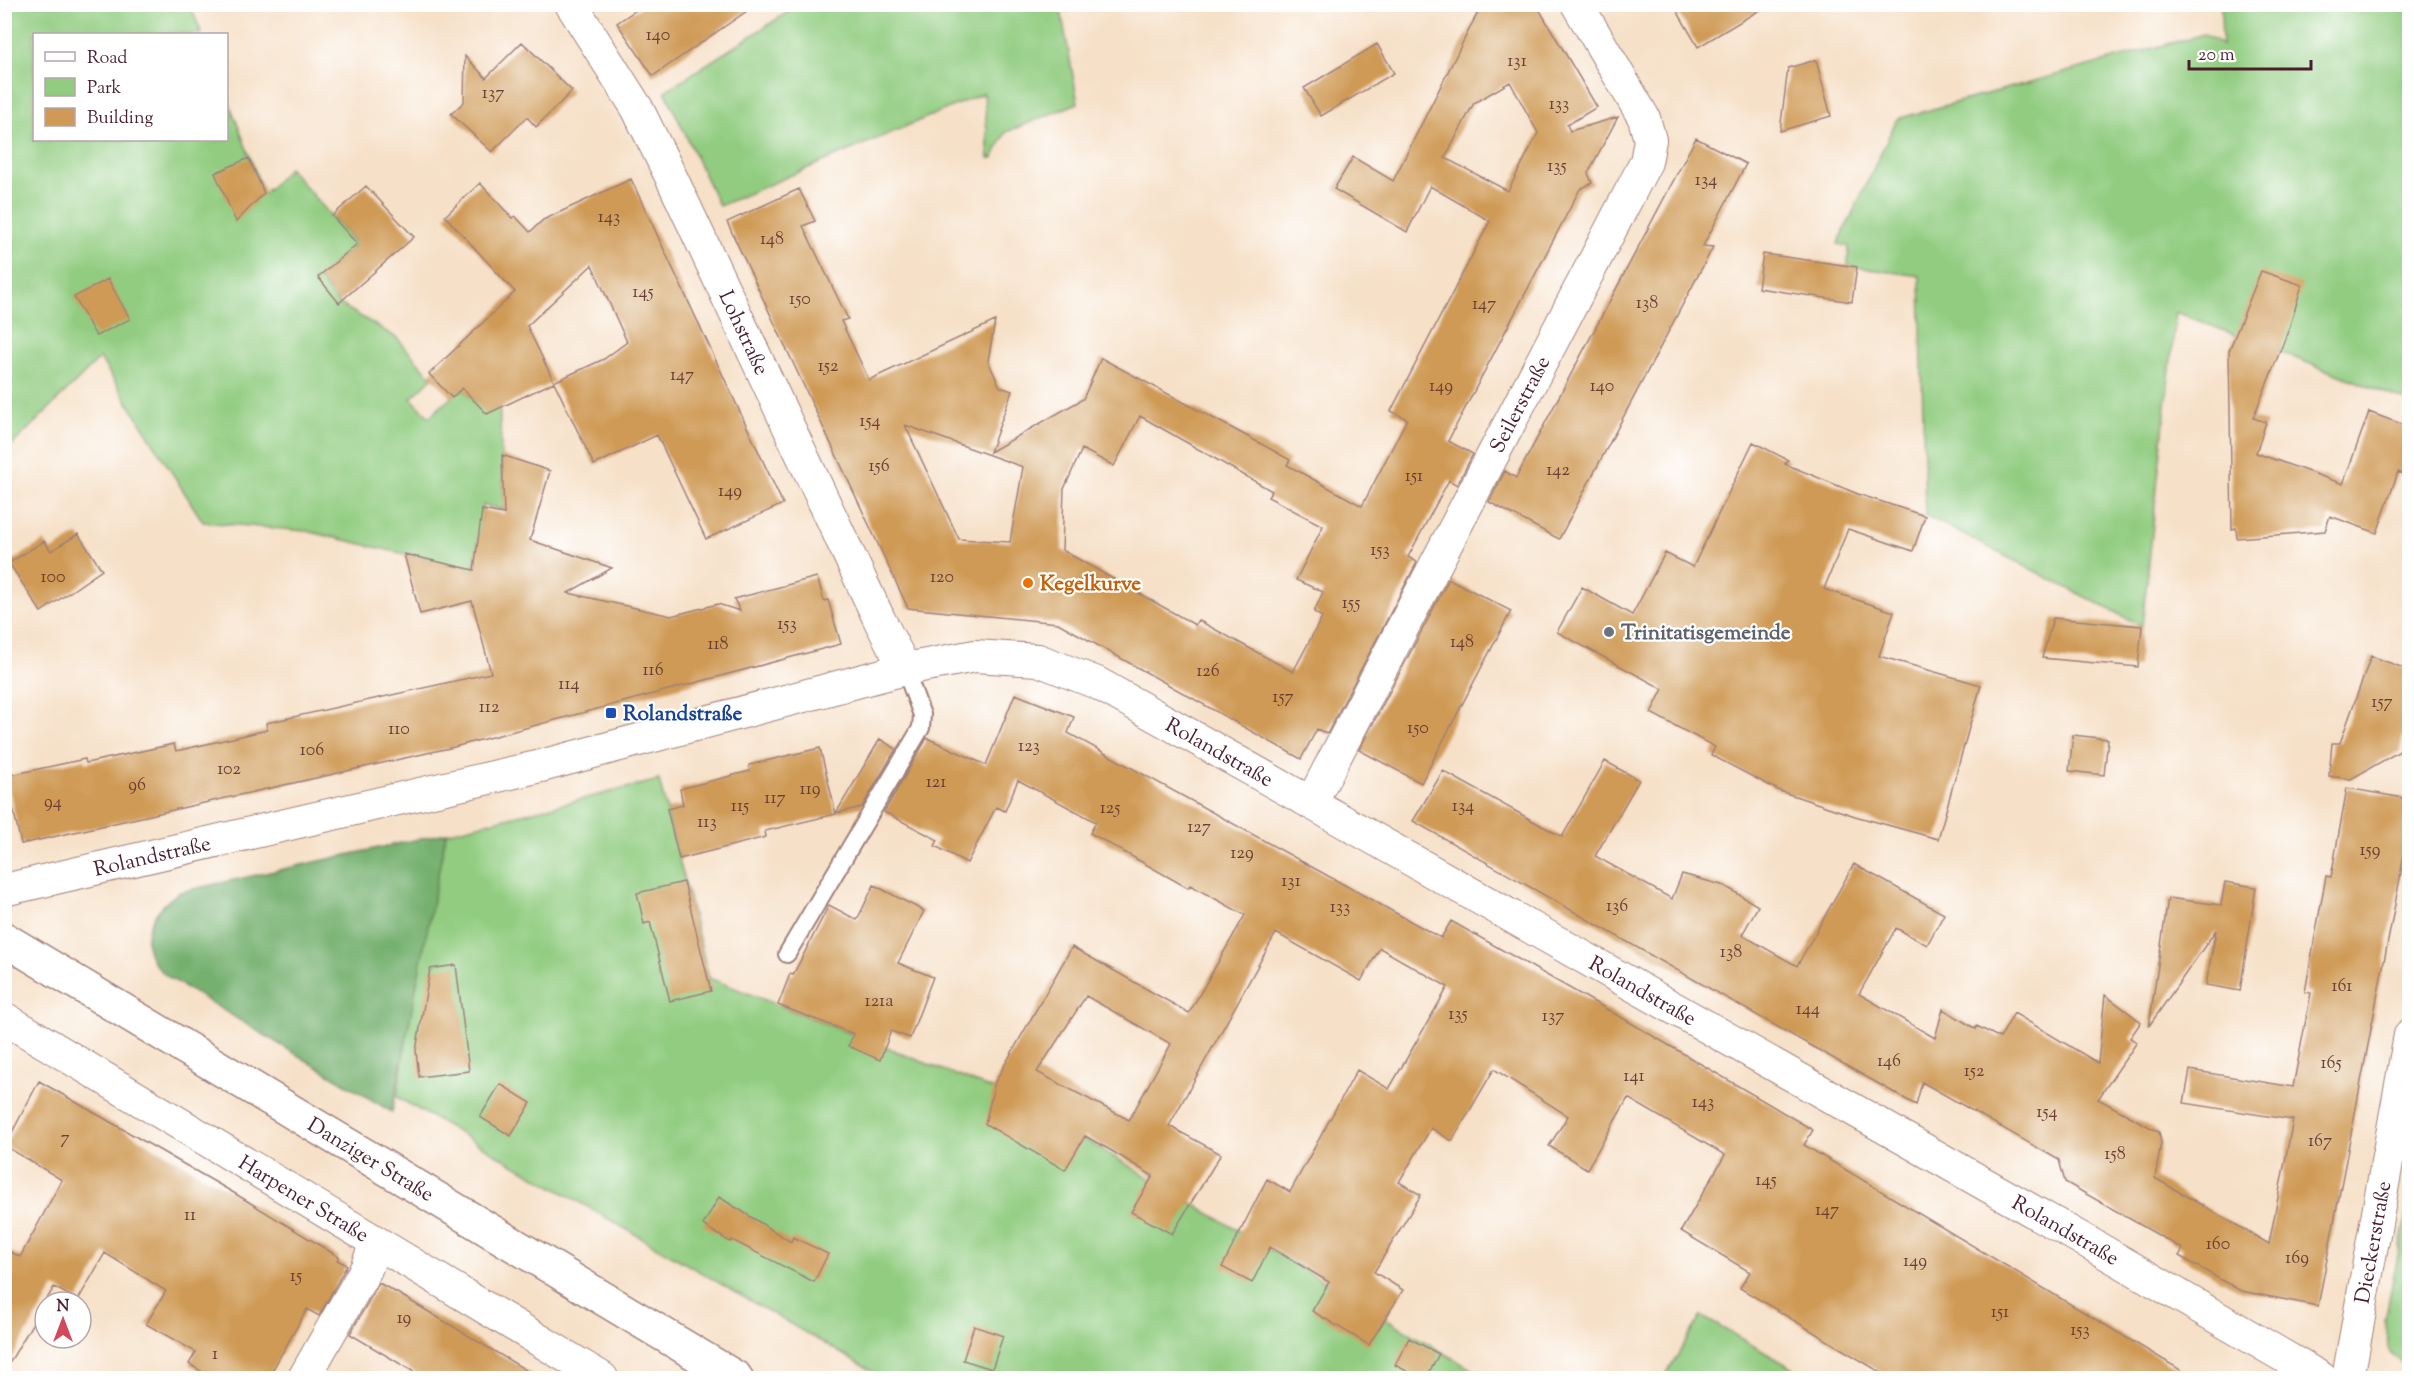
<svg xmlns="http://www.w3.org/2000/svg" width="2414" height="1383" font-family="'Sorts Mill Goudy',serif">
<rect width="100%" height="100%" fill="#fff"/>
<filter id="ink" filterUnits="userSpaceOnUse"><feTurbulence type="fractalNoise" baseFrequency=".0167" numOctaves="2"/><feDisplacementMap in="SourceGraphic" scale="12" xChannelSelector="R" yChannelSelector="G"/><feConvolveMatrix kernelMatrix="1 2 1 2 8 2 1 2 1" color-interpolation-filters="sRGB"/></filter>
<filter id="wash" filterUnits="userSpaceOnUse"><feTurbulence type="fractalNoise" baseFrequency=".008" numOctaves="4" result="noise"/><feDisplacementMap in="SourceGraphic" scale="24" xChannelSelector="R" yChannelSelector="G"/><feGaussianBlur stdDeviation="1.35" result="paint"/><feColorMatrix in="noise" values="0 0 0 0 0 0 0 0 0 0 0 0 0 0 0 0 0 1.4 0 .05"/><feComposite in="paint" operator="in"/></filter>
<g filter="url(#wash)">
<rect width="100%" height="100%" fill="#f6e0c7"/>
<!-- green -->
<path fill="#91cc80" stroke="#6e7656" stroke-width="1.5" d="M 2384,4 L 2409,11 L 2409,402 L 2176,312 L 2142,626 L 1925,515 L 1920,276 L 1848,266 L 1849,246 L 1838,244 L 1897,119 L 2204,34 L 2222,45 L 2221,5 Z
M 5,5 L 190,5 L 202,34 L 34,34 L 34,140 L 226,140 L 227,97 L 264,194 L 289,168 L 356,244 L 318,278 L 338,303 L 397,338 L 432,378 L 411,398 L 429,417 L 462,388 L 476,402 L 497,355 L 504,510 L 483,505 L 474,570 L 306,531 L 203,522 L 100,358 L 5,452 Z
M 1060,5 L 1078,103 L 1006,132 L 993,158 L 989,158 L 984,93 L 719,206 L 665,91 L 799,5 Z
M 659,780 L 709,978 L 1017,1099 L 1486,1378 L 884,1378 L 397,1097 L 414,990 L 446,833 Z
M 2409,1202 L 2410,1371 L 2409,1371 L 2390,1352 L 2385,1319 Z
M 1701,1316 L 1810,1378 L 1664,1378 Z"/>
<!-- forest -->
<path fill="#74b06e" stroke="#5f684c" stroke-width="1.5" d="M 446,833 L 392,1112 L 168,977 C 132,948 146,914 180,892 Z"/>
<g id="blocks">
<!-- building -->
<path fill="#cf9a55" fill-rule="evenodd" d="M 645,4 L 757,4 L 653,76 L 617,23 Z
M 1482,4 L 1536,4 L 1597,107 L 1567,125 L 1570,131 L 1618,117 L 1588,173 L 1592,183 L 1580,189 L 1448,441 L 1473,454 L 1457,485 L 1449,480 L 1408,557 L 1417,562 L 1327,734 L 1317,729 L 1301,759 L 1058,623 L 908,608 L 727,222 L 799,189 L 815,221 L 803,226 L 848,319 L 841,321 L 869,380 L 995,321 L 988,361 L 1000,387 L 1012,391 L 990,452 L 1083,399 L 1101,358 L 1267,447 L 1290,460 L 1287,465 L 1362,506 L 1407,419 L 1391,411 L 1490,221 L 1430,186 L 1407,232 L 1334,189 L 1353,157 L 1393,181 ZM 1510,82 L 1538,133 L 1508,191 L 1445,158 L 1474,103 ZM 1140,416 L 1272,491 L 1268,497 L 1323,526 L 1296,580 L 1323,592 L 1314,612 L 1322,617 L 1293,672 L 1198,620 L 1195,625 L 1062,550 L 1064,489 L 1082,449 L 1114,466 ZM 905,425 L 1023,467 L 1010,542 L 959,539 Z
M 1673,4 L 1770,4 L 1698,47 Z
M 522,42 L 572,91 L 536,127 L 527,117 L 492,152 L 451,114 L 464,102 L 465,56 L 486,78 Z
M 1377,44 L 1394,73 L 1321,116 L 1304,88 Z
M 1816,60 L 1831,116 L 1780,131 L 1788,68 Z
M 1696,138 L 1746,164 L 1703,246 L 1713,247 L 1559,539 L 1489,502 L 1505,471 L 1516,478 Z
M 249,158 L 264,193 L 236,222 L 215,173 Z
M 631,179 L 783,504 L 706,539 L 657,435 L 594,465 L 554,382 L 487,414 L 462,388 L 452,398 L 429,374 L 515,292 L 445,216 L 480,183 L 512,218 L 515,216 L 530,232 L 543,220 ZM 592,265 L 627,342 L 604,359 L 554,382 L 527,326 Z
M 366,186 L 414,237 L 339,303 L 318,277 L 357,244 L 332,216 Z
M 1763,254 L 1857,267 L 1852,302 L 1758,288 Z
M 2261,271 L 2302,285 L 2289,329 L 2253,418 L 2266,422 L 2256,453 L 2343,484 L 2369,412 L 2409,427 L 2409,476 L 2398,472 L 2377,533 L 2330,516 L 2325,531 L 2237,538 L 2236,528 L 2232,529 L 2229,351 Z
M 108,279 L 130,319 L 96,336 L 74,297 Z
M 1753,442 L 1788,460 L 1785,464 L 1858,494 L 1925,516 L 1913,551 L 1848,529 L 1824,589 L 1894,612 L 1879,656 L 1981,685 L 1938,839 L 1855,816 L 1780,791 L 1711,755 L 1715,747 L 1651,713 L 1663,689 L 1557,632 L 1582,587 L 1632,615 L 1665,553 L 1693,567 Z
M 502,455 L 550,471 L 530,540 L 612,568 L 568,593 L 671,616 L 718,604 L 740,611 L 734,599 L 817,577 L 824,601 L 828,600 L 841,644 L 454,747 L 21,844 L 6,776 L 85,759 L 86,763 L 174,744 L 176,751 L 267,730 L 266,723 L 491,673 L 472,601 L 420,614 L 404,554 L 474,570 L 482,510 L 504,514 Z
M 78,534 L 102,570 L 41,612 L 9,563 L 44,541 L 51,551 Z
M 1449,579 L 1511,611 L 1421,783 L 1359,750 Z
M 2053,618 L 2142,626 L 2138,667 L 2042,658 Z
M 2371,656 L 2409,670 L 2409,731 L 2403,737 L 2400,751 L 2351,779 L 2329,776 L 2332,743 L 2340,743 Z
M 1015,694 L 1074,717 L 1068,733 L 1441,938 L 1451,921 L 1624,1019 L 1813,1130 L 1804,1145 L 2194,1378 L 1890,1378 L 1740,1288 L 1750,1272 L 1681,1231 L 1725,1155 L 1628,1098 L 1587,1169 L 1549,1146 L 1568,1116 L 1494,1069 L 1452,1141 L 1431,1128 L 1399,1182 L 1421,1195 L 1374,1272 L 1403,1290 L 1369,1345 L 1312,1311 L 1329,1282 L 1270,1247 L 1252,1283 L 1222,1267 L 1267,1179 L 1290,1192 L 1357,1070 L 1389,1089 L 1448,987 L 1380,948 L 1361,981 L 1276,933 L 1169,1126 L 1221,1154 L 1172,1234 L 1131,1212 L 1153,1176 L 1112,1151 L 1085,1136 L 1065,1170 L 985,1124 L 995,1082 L 1072,947 L 1189,1013 L 1245,915 L 1190,885 L 1188,888 L 1090,833 L 1096,822 L 1018,780 L 1005,811 L 996,807 L 967,863 L 935,846 L 938,840 L 884,812 L 927,738 L 986,765 ZM 1086,996 L 1171,1044 L 1129,1120 L 1037,1072 Z
M 2073,735 L 2108,739 L 2104,775 L 2069,771 Z
M 880,739 L 896,749 L 862,807 L 836,813 Z
M 820,748 L 836,814 L 765,831 L 766,837 L 679,859 L 667,809 L 683,805 L 680,789 L 750,771 L 749,765 Z
M 1605,761 L 1639,780 L 1595,856 L 1672,899 L 1682,874 L 1725,886 L 1758,906 L 1742,935 L 1797,966 L 1854,864 L 1944,914 L 1927,945 L 1896,928 L 1859,994 L 1935,1038 L 1943,1009 L 1976,1029 L 1977,1026 L 2000,1038 L 2014,1013 L 2098,1063 L 2105,995 L 2141,1022 L 2130,1038 L 2137,1042 L 2098,1099 L 2159,1132 L 2161,1143 L 2155,1178 L 2269,1244 L 2293,1120 L 2184,1103 L 2190,1070 L 2293,1087 L 2311,993 L 2305,992 L 2326,876 L 2331,877 L 2347,788 L 2409,799 L 2409,820 L 2400,878 L 2318,1306 L 2241,1291 L 2179,1256 L 2183,1249 L 2065,1182 L 2059,1160 L 1922,1082 L 1916,1105 L 1413,821 L 1443,771 L 1562,837 Z
M 684,882 L 711,991 L 670,1001 L 650,922 L 644,924 L 637,893 Z
M 2225,882 L 2256,887 L 2240,991 L 2206,985 L 2216,930 L 2149,1026 L 2168,898 L 2221,905 Z
M 874,885 L 924,911 L 898,963 L 933,977 L 910,1038 L 891,1031 L 880,1060 L 848,1046 L 854,1034 L 778,1005 L 790,974 L 793,975 L 829,905 L 857,920 Z
M 456,965 L 469,1071 L 419,1077 L 416,1051 L 430,969 Z
M 39,1081 L 234,1193 L 339,1257 L 337,1260 L 347,1265 L 319,1316 L 307,1309 L 268,1378 L 212,1378 L 189,1364 L 196,1352 L 146,1324 L 166,1291 L 105,1253 L 78,1300 L 54,1287 L 4,1372 L 4,1248 L 20,1257 L 62,1180 L 5,1146 Z
M 500,1084 L 531,1103 L 511,1136 L 480,1117 Z
M 719,1197 L 791,1242 L 793,1237 L 828,1254 L 814,1282 L 732,1240 L 730,1242 L 703,1225 Z
M 379,1283 L 399,1294 L 539,1378 L 424,1378 L 350,1334 Z
M 974,1326 L 1003,1336 L 992,1369 L 963,1360 Z
M 1409,1338 L 1439,1354 L 1426,1378 L 1420,1378 L 1395,1365 Z"/>
</g>
</g>
<g filter="url(#ink)">
<use href="#blocks" fill-opacity="0" stroke="#a08079" stroke-width="1.5"/>
<g fill="none" stroke-linecap="round" stroke-linejoin="round">
<defs>
<path id="service" d="M 787,954 L 921,728 L 922,715 L 905,669"/>
<g id="minor">
<path id="s1" d="M 571,4 L 637,108 L 673,181 L 880,621 L 905,669"/>
<path id="s2" d="M 1311,803 L 1646,162 L 1650,140 L 1644,118 L 1577,4"/>
<path id="s3" d="M 4,890 L 541,766 L 905,669 L 975,656 L 1038,660 L 1097,683 L 1311,803 L 2089,1243 L 2321,1378"/>
<path id="s4" d="M 4,1018 L 602,1378"/>
<path d="M 304,1378 L 366,1269 L 376,1242"/>
<path id="s5" d="M 2348,1378 L 2410,1035"/>
</g>
<g id="secondary">
<path id="s6" d="M 4,939 L 736,1378"/>
</g>
</defs>
<!-- service casing -->
<use href="#service" stroke="#a08079" stroke-width="20"/>
<!-- minor casing -->
<use href="#minor" stroke="#a08079" stroke-width="34"/>
<!-- secondary casing -->
<use href="#secondary" stroke="#a08079" stroke-width="36"/>
<!-- service -->
<use href="#service" stroke="#fff" stroke-width="16"/>
<!-- minor -->
<use href="#minor" stroke="#fff" stroke-width="32"/>
<!-- secondary -->
<use href="#secondary" stroke="#fff" stroke-width="33"/>
</g>
</g>
<!-- markers -->
<circle fill="#e8710a" stroke="#fff" stroke-width="2" cx="1028" cy="583" r="6"/>
<circle fill="#6b7280" stroke="#fff" stroke-width="2" cx="1609" cy="632" r="6"/>
<rect fill="#1a4fb4" stroke="#fff" stroke-width="2" x="605" y="707" width="12" height="12" rx="3"/>
<g text-anchor="middle" stroke-width="4.5" stroke-linejoin="round" paint-order="stroke">
<!-- number labels -->
<g font-size="18" fill="#6b3e36">
<text x="658" y="40">140</text>
<text x="1517" y="66">131</text>
<text x="493" y="98">137</text>
<text x="1559" y="109">133</text>
<text x="1557" y="171">135</text>
<text x="1706" y="185">134</text>
<text x="609" y="222">143</text>
<text x="772" y="244">148</text>
<text x="643" y="297">145</text>
<text x="800" y="304">150</text>
<text x="1647" y="308">138</text>
<text x="1484" y="309">147</text>
<text x="828" y="371">152</text>
<text x="682" y="380">147</text>
<text x="1441" y="391">149</text>
<text x="1602" y="391">140</text>
<text x="870" y="426">154</text>
<text x="879" y="471">156</text>
<text x="1558" y="475">142</text>
<text x="1414" y="481">151</text>
<text x="730" y="496">149</text>
<text x="1380" y="555">153</text>
<text x="53" y="582">100</text>
<text x="942" y="582">120</text>
<text x="1351" y="608">155</text>
<text x="787" y="629">153</text>
<text x="1462" y="647">148</text>
<text x="718" y="649">118</text>
<text x="653" y="675">116</text>
<text x="1208" y="676">126</text>
<text x="569" y="689">114</text>
<text x="1283" y="702">157</text>
<text x="2382" y="707">157</text>
<text x="489" y="712">112</text>
<text x="1418" y="733">150</text>
<text x="399" y="734">110</text>
<text x="1029" y="751">123</text>
<text x="312" y="755">106</text>
<text x="229" y="774">102</text>
<text x="936" y="787">121</text>
<text x="137" y="790">96</text>
<text x="810" y="794">119</text>
<text x="775" y="803">117</text>
<text x="53" y="807">94</text>
<text x="740" y="811">115</text>
<text x="1463" y="811">134</text>
<text x="1110" y="813">125</text>
<text x="707" y="827">113</text>
<text x="1199" y="832">127</text>
<text x="2370" y="855">159</text>
<text x="1242" y="858">129</text>
<text x="1291" y="886">131</text>
<text x="1617" y="911">136</text>
<text x="1340" y="912">133</text>
<text x="1731" y="957">138</text>
<text x="2342" y="991">161</text>
<text x="879" y="1006">121a</text>
<text x="1808" y="1014">144</text>
<text x="1458" y="1019">135</text>
<text x="1553" y="1021">137</text>
<text x="1889" y="1066">146</text>
<text x="2331" y="1068">165</text>
<text x="1974" y="1076">152</text>
<text x="1634" y="1081">141</text>
<text x="1703" y="1107">143</text>
<text x="2047" y="1117">154</text>
<text x="65" y="1143">7</text>
<text x="2320" y="1146">167</text>
<text x="2115" y="1159">158</text>
<text x="1766" y="1185">145</text>
<text x="1827" y="1215">147</text>
<text x="190" y="1220">11</text>
<text x="2218" y="1249">160</text>
<text x="2297" y="1263">169</text>
<text x="1915" y="1266">149</text>
<text x="296" y="1281">15</text>
<text x="2000" y="1317">151</text>
<text x="404" y="1323">19</text>
<text x="2080" y="1335">153</text>
<text x="215" y="1359">1</text>
</g>
<!-- street labels -->
<g font-size="21" fill="#4a1f2b" stroke="#fff">
<text dy="7" stroke="none"><textPath href="#s1" startOffset="372">Lohstraße</textPath></text>
<text dy="7" stroke="none"><textPath href="#s2" startOffset="450">Seilerstraße</textPath></text>
<text dy="7" stroke="none"><textPath href="#s3" startOffset="1266">Rolandstraße</textPath></text>
<text dy="7" stroke="none"><textPath href="#s3" startOffset="152">Rolandstraße</textPath></text>
<text dy="7" stroke="none"><textPath href="#s3" startOffset="1752">Rolandstraße</textPath></text>
<text dy="7" stroke="none"><textPath href="#s6" startOffset="428">Danziger Straße</textPath></text>
<text dy="7" stroke="none"><textPath href="#s4" startOffset="350">Harpener Straße</textPath></text>
<text dy="7" stroke="none"><textPath href="#s3" startOffset="2238">Rolandstraße</textPath></text>
<text dy="7" stroke="none"><textPath href="#s5" startOffset="138">Dieckerstraße</textPath></text>
</g>
<!-- food labels -->
<g font-size="21" font-weight="bold" fill="#c56008" stroke="#fff" text-anchor="start">
<text x="1040" y="590">Kegelkurve</text>
</g>
<!-- worship labels -->
<g font-size="21" font-weight="bold" fill="#5b616d" stroke="#fff" text-anchor="start">
<text x="1621" y="639">Trinitatisgemeinde</text>
</g>
<!-- transit labels -->
<g font-size="21" font-weight="bold" fill="#164399" stroke="#fff" text-anchor="start">
<text x="623" y="720">Rolandstraße</text>
</g>
</g>
<!-- margin -->
<rect width="2414" height="1383" fill="none" stroke="#fff" stroke-width="24"/>
<!-- legend -->
<rect x="33" y="33" width="195" height="108" fill="#ffffff" stroke="#b7a5aa" stroke-width="1.5"/>
<rect x="45" y="52" width="30" height="9" fill="#ffffff" stroke="#b7a5aa" stroke-width="1.5"/>
<text x="87" y="63" font-size="18" fill="#4a1f2b">Road</text>
<rect x="45" y="78" width="30" height="18" fill="#91cc80" stroke="#b7a5aa" stroke-width="1.5"/>
<text x="87" y="93" font-size="18" fill="#4a1f2b">Park</text>
<rect x="45" y="108" width="30" height="18" fill="#cf9a55" stroke="#b7a5aa" stroke-width="1.5"/>
<text x="87" y="123" font-size="18" fill="#4a1f2b">Building</text>
<!-- north arrow -->
<g transform="translate(63 1320)"><circle r="28" fill="#ffffff" stroke="#b7a5aa" stroke-width="1.5"/>
<path d="M0-4.5L10 22L0 15L-10 22Z" fill="#d1495b"/>
<text y="-9" font-size="16" font-weight="bold" text-anchor="middle" fill="#4a1f2b">N</text>
</g>
<!-- scale -->
<path d="M2189 60v9h122v-9" fill="none" stroke="#4a1f2b" stroke-width="3"/>
<text x="2198" y="60" font-size="18" fill="#4a1f2b" stroke="#ffffff" stroke-width="4.5" paint-order="stroke">20 m</text>
</svg>
